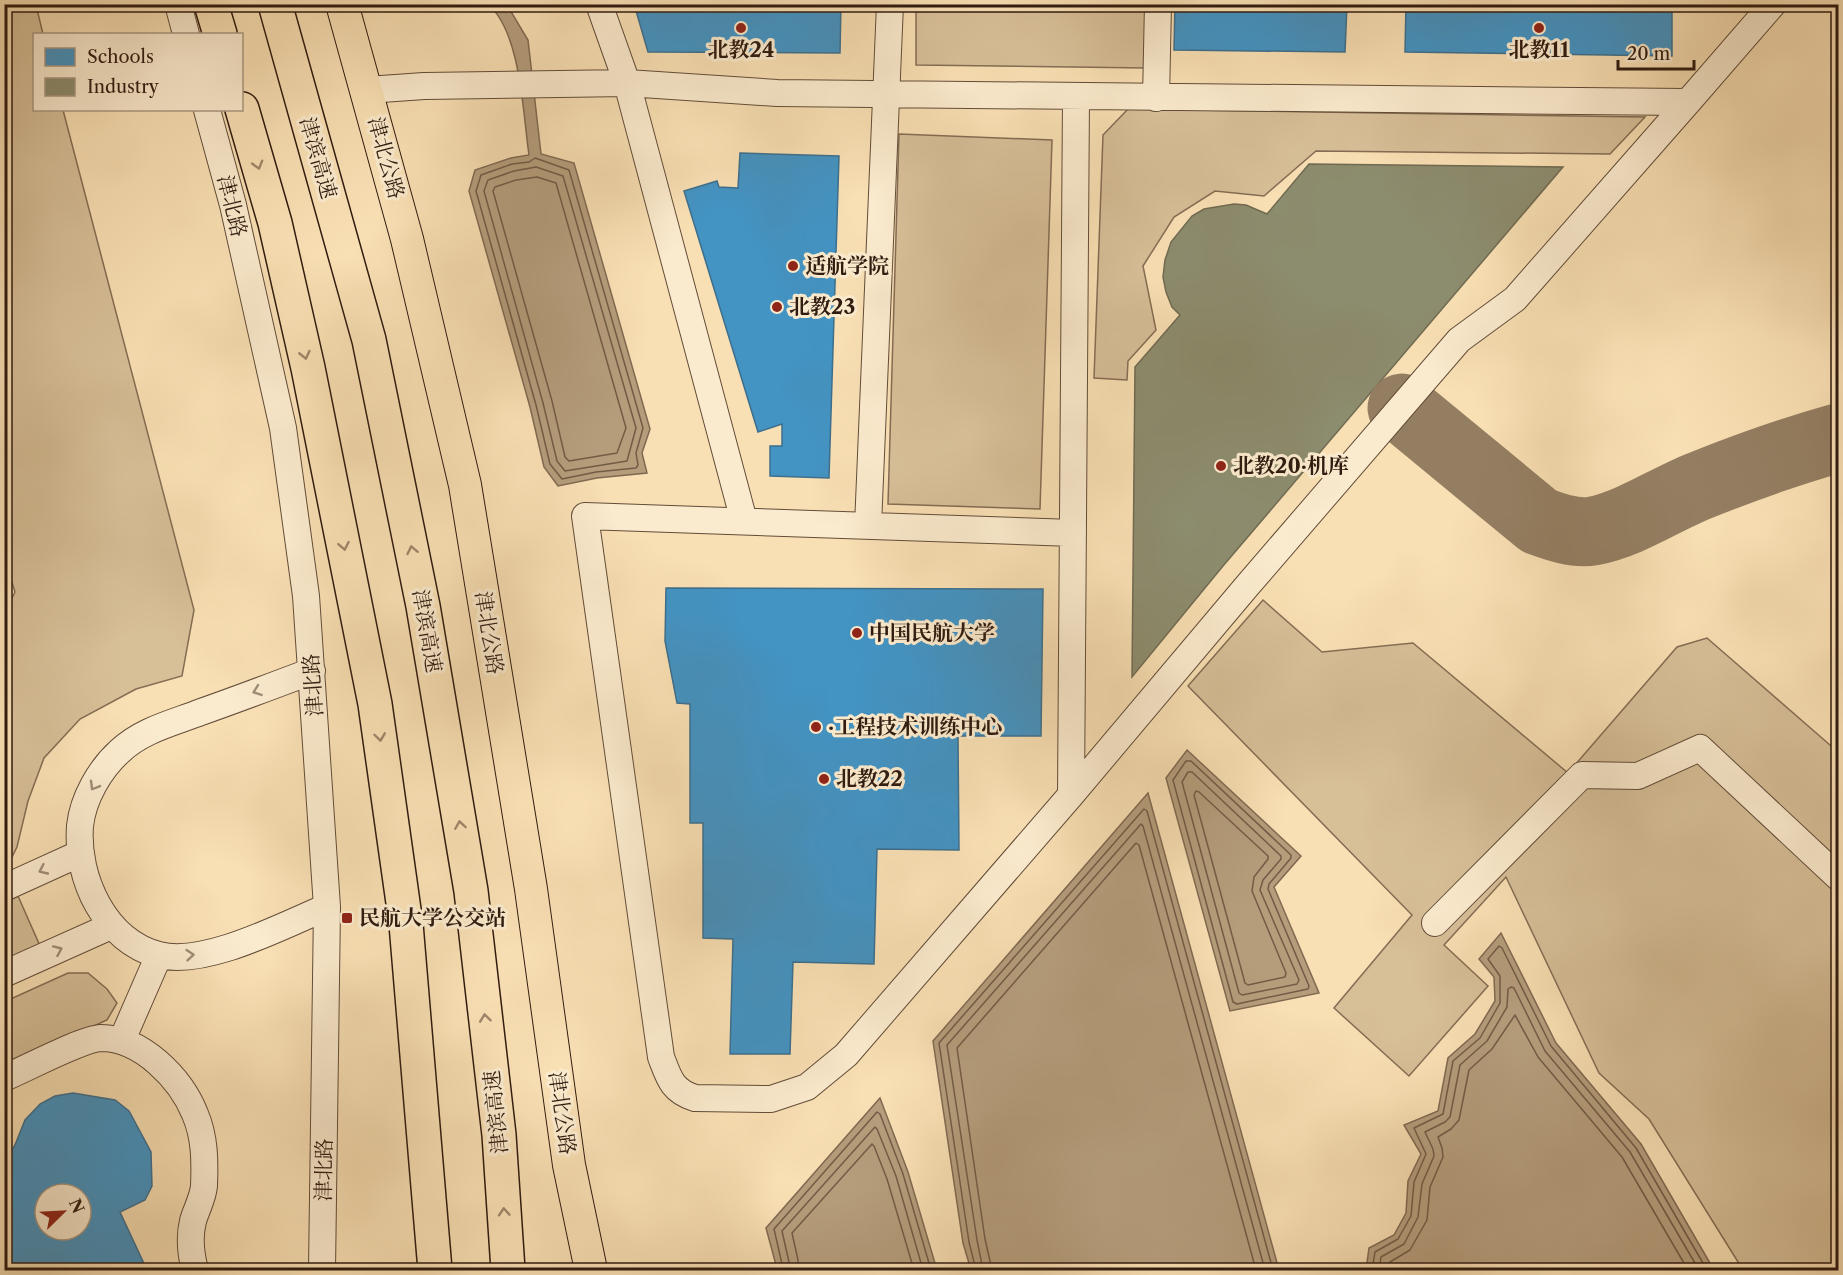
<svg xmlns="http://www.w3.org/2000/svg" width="1843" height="1275" font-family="'Libre Caslon Text','Noto Serif SC',serif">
<rect width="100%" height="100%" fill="#f9e0b4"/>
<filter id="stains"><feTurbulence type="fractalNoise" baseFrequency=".00333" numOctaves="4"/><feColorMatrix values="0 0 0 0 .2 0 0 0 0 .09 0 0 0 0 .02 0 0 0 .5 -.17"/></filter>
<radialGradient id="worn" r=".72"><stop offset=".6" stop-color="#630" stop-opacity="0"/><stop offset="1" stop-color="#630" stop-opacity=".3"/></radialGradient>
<!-- green -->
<path fill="#d7bf98" stroke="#846d54" stroke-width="1.5" d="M 5,4 L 36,5 L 43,34 L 34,34 L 34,110 L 63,110 L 194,610 L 182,676 L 136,689 L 80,719 L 44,758 L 28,801 L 17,847 L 5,871 L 4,614 L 15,592 L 4,557 Z
M 916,5 L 1147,5 L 1146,68 L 916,65 Z
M 1128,109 L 1645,117 L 1610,154 L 1316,151 L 1264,196 L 1215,191 L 1174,217 L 1143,266 L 1156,330 L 1128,361 L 1127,380 L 1094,378 L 1103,135 Z
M 899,134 L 1052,140 L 1040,509 L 888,504 Z
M 1263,600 L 1322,652 L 1413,643 L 1568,773 L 1677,647 L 1707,638 L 1838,752 L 1838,1270 L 1743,1270 L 1649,1119 L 1599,1073 L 1506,877 L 1444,945 L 1488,986 L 1409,1076 L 1334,1008 L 1412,915 L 1188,686 Z
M 18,896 L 40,946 L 4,963 L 4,903 Z
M 68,973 L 88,973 L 107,989 L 117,1003 L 107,1020 L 5,1066 L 4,1002 Z"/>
<!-- water -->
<path fill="#b59d7c" stroke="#806951" stroke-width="1.5" d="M 489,5 L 507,5 L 528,40 L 541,154 L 574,163 L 650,429 L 642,453 L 647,473 L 597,478 L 558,486 L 544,467 L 530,407 L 469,191 L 475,170 L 511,158 L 529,155 C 523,114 521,34 489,5 Z
M 1187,750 L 1301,856 L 1274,887 L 1319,993 L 1230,1011 L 1166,778 Z
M 1148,793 L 1279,1270 L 971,1270 L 963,1243 L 933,1041 Z
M 1501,933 L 1556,1043 L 1641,1144 L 1714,1270 L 1366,1270 L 1369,1248 L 1394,1235 L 1406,1213 L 1408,1181 L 1421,1154 L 1404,1125 L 1438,1111 L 1448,1058 L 1475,1034 L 1495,1001 L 1494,977 L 1479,959 Z
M 880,1098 L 908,1172 L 937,1270 L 775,1270 L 776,1265 L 766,1228 Z"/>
<!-- schools -->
<path fill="#4393c3" stroke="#3d6f8d" stroke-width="1.5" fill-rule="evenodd" d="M 634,4 L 841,4 L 840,53 L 648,52 Z
M 1175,4 L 1347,4 L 1345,52 L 1174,50 Z
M 1406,4 L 1672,4 L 1672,56 L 1405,52 Z
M 740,153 L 839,156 L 829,478 L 770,476 L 770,446 L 782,446 L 782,424 L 758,432 L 684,191 L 717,181 L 719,187 L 738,188 Z
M 666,588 L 1043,589 L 1041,736 L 958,736 L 959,850 L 877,849 L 874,964 L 793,962 L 790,1054 L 730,1054 L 733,939 L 703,938 L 703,823 L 690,823 L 690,704 L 677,703 L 665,641 Z
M 73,1093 L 115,1100 L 129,1111 L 151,1152 L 152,1186 L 145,1200 L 120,1212 L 147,1270 L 4,1270 L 4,1156 L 9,1154 L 15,1145 L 25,1120 L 40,1104 L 55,1096 ZM 45,1194 L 81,1194 L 81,1230 L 45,1230 Z"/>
<!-- industry -->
<path fill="#8c8c6e" stroke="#706a52" stroke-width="1.5" d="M 1309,164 L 1563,167 L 1223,566 L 1132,677 L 1135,367 L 1180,315 L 1172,307 L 1166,292 L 1163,277 L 1165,260 L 1171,242 L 1192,216 L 1204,209 L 1234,204 L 1246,205 L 1267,214 Z"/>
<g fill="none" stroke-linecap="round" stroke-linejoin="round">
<!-- shore -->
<path stroke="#725c46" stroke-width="1.5" d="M 535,158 L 569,170 L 643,428 L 636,453 L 638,465 L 636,468 L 596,472 L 562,479 L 550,464 L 536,405 L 476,191 L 481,175 L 512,164 L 529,162 Z
M 536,167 L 563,176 L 636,428 L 627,461 L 565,471 L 557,461 L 543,403 L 484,191 L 488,180 L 514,171 Z
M 537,177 L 556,183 L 626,428 L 617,453 L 569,461 L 565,457 L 552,401 L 493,191 L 495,187 L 516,180 Z
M 1186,761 L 1191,761 L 1291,855 L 1291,858 L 1269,884 L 1268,889 L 1309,986 L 1308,989 L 1237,1004 L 1233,1002 L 1173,780 Z
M 1188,772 L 1192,772 L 1281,856 L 1281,859 L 1263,880 L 1260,890 L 1299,980 L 1297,984 L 1242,995 L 1239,993 L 1182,782 Z
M 1196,791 L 1199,792 L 1268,856 L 1268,859 L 1254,877 L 1252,891 L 1286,973 L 1285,977 L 1248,985 L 1245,983 L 1194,795 Z
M 781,1270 L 782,1264 L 774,1229 L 877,1112 L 880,1114 L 903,1174 L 931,1270
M 789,1270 L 789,1262 L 782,1231 L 875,1127 L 877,1129 L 896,1176 L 923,1270
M 798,1270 L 798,1260 L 792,1233 L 872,1144 L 874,1146 L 887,1179 L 914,1270
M 976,1270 L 969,1242 L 939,1043 L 1144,809 L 1147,811 L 1273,1270
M 983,1270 L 977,1240 L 947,1045 L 1141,824 L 1143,826 L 1265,1270
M 992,1270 L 985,1239 L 957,1048 L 1136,843 L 1139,845 L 1256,1270
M 1372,1270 L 1375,1252 L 1398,1239 L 1411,1216 L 1414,1182 L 1426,1154 L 1414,1128 L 1443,1114 L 1453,1061 L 1480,1038 L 1500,1003 L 1500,976 L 1488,959 L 1499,946 L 1502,948 L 1551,1046 L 1636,1148 L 1707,1270
M 1379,1270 L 1381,1257 L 1404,1244 L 1418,1217 L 1422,1184 L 1434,1156 L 1433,1149 L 1425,1132 L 1445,1122 L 1450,1117 L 1460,1065 L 1487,1041 L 1507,1007 L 1508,989 L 1511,987 L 1514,988 L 1545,1051 L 1630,1152 L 1699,1270
M 1388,1270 L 1390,1262 L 1410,1250 L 1427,1220 L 1430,1187 L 1443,1157 L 1442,1148 L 1438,1137 L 1451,1129 L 1459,1120 L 1469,1070 L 1492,1049 L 1515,1015 L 1538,1057 L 1622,1157 L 1688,1270"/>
<!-- taxiway -->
<path stroke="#947e62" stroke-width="69" d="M 1402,408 L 1539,521 C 1555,527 1575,534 1593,531 C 1630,524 1664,500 1699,486 C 1744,468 1791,451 1838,438"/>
<defs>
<path id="minor" d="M 178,4 L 186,34
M 599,4 L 627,83 L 744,521
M 367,90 L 424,86 L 627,83 L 777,93 L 1688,102 L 1773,4
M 1156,98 L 1158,4
M 207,110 L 233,205 L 283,428 L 306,596 L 327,907 L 322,1270
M 868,526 L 890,4
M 1073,533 L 585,516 L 661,1057 C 669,1078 672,1091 695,1098 L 771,1099 L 807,1087 L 846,1055 L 1071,795 L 1247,586 L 1459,340 L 1515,299 L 1688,102
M 312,671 C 275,685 238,699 201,712 C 173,723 142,730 120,751 C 100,769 83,798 80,826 C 76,878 105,941 159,955 C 205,967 284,925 327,907
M 1071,795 L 1076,98
M 4,888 L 81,853
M 1435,923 L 1582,775 L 1638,776 L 1700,748 L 1838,877
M 4,974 L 111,926
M 122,1040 L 159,955
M 4,1078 C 26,1069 81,1039 101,1038 C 142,1038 181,1079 195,1114 C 205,1137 205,1162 204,1186 C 203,1198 196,1210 193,1221 C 189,1237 191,1255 195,1270"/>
<path id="major" d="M 342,4 L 407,239 L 465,485 L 531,889 L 569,1165 L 591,1270"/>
<path id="highway" d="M 211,4 L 220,34
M 275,4 L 369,340 L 423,606 L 471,891 L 499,1135 L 508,1270
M 242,109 L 275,223 L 308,368 L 375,704 L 406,924 L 435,1270"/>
</defs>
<!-- minor casing -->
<use href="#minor" stroke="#624c39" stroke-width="28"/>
<!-- major casing -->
<use href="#major" stroke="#301b10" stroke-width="34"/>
<!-- highway casing -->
<use href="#highway" stroke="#301b10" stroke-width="36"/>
<!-- minor -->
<use href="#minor" stroke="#fbebce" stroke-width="26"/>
<!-- major -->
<use href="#major" stroke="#f9e0b4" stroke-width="32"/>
<!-- highway -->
<use href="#highway" stroke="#f9e0b4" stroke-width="33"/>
</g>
<!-- one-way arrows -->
<defs><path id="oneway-chevron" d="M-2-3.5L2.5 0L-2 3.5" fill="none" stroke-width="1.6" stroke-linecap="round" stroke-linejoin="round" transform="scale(1.5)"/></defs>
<g stroke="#9f876a">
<use href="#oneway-chevron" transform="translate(258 165) rotate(74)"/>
<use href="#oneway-chevron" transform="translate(305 355) rotate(77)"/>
<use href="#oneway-chevron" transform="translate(344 546) rotate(79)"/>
<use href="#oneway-chevron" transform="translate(412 550) rotate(-102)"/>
<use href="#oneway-chevron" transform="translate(380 737) rotate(82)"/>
<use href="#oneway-chevron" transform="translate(460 825) rotate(-99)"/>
<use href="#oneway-chevron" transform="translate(485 1018) rotate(-97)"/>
<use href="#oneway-chevron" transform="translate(504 1212) rotate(-94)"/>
</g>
<g stroke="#a08d78">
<use href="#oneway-chevron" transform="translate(257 691) rotate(160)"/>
<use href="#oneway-chevron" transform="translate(94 786) rotate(120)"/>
<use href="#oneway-chevron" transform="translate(43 870) rotate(155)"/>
<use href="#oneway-chevron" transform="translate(58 950) rotate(-24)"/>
<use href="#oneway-chevron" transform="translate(190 955) rotate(-5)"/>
</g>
<!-- markers -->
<g fill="#8f2418" stroke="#fbebce" stroke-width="2">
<circle cx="741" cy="28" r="6"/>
<circle cx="1539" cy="28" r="6"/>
<circle cx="793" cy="266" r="6"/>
<circle cx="777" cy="307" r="6"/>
<circle cx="1221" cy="466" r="6"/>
<circle cx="857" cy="633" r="6"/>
<circle cx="816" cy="727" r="6"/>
<circle cx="824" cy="779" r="6"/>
<rect x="341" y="912" width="12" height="12" rx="3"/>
</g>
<g text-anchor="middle" stroke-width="6" stroke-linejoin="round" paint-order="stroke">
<!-- poi labels -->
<g font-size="21" font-weight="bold" fill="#301b10" stroke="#fbebce" text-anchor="start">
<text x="741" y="57" text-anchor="middle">北教24</text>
<text x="1539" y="57" text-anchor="middle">北教11</text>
<text x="805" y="273">适航学院</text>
<text x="789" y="314">北教23</text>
<text x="1233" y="473">北教20·机库</text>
<text x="869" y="640">中国民航大学</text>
<text x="828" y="734">·工程技术训练中心</text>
<text x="836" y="786">北教22</text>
<text x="359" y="925">民航大学公交站</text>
</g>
<!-- street labels -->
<g font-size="21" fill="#301b10" stroke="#fbebce">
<text transform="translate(318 158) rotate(74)" y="7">津滨高速</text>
<text transform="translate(386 158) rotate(75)" y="7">津北公路</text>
<text transform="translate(232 206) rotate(76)" y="7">津北路</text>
<text transform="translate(427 631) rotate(80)" y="7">津滨高速</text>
<text transform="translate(489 633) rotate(81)" y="7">津北公路</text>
<text transform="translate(313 685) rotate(-94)" y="7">津北路</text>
<text transform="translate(496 1112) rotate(-96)" y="7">津滨高速</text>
<text transform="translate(562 1113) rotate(82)" y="7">津北公路</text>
<text transform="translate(324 1170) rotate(-89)" y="7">津北路</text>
</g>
</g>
<!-- margin -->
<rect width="1843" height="1275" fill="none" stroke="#f9e0b4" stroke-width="24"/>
<rect x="6" y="6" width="1831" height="1263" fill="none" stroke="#301b10" stroke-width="3"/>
<rect x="12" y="12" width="1819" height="1251" fill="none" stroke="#301b10" stroke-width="1.5"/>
<!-- legend -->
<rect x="33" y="33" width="210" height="78" fill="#fbebce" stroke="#aa9882" stroke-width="1.5"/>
<rect x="45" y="48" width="30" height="18" fill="#4393c3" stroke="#aa9882" stroke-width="1.5"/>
<text x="87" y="63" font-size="18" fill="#301b10">Schools</text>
<rect x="45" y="78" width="30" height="18" fill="#8c8c6e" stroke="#aa9882" stroke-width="1.5"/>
<text x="87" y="93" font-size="18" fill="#301b10">Industry</text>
<!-- north arrow -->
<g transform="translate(63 1212) rotate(66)"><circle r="28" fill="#fbebce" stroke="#aa9882" stroke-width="1.5"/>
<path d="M0-4.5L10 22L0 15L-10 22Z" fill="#8f2418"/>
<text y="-9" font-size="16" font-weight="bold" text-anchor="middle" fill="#301b10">N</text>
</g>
<!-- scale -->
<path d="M1618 60v9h76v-9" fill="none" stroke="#301b10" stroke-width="3"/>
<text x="1627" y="60" font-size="18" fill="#301b10" stroke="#fbebce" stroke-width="4.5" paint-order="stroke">20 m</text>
<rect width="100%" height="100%" filter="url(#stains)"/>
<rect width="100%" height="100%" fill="url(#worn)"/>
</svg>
